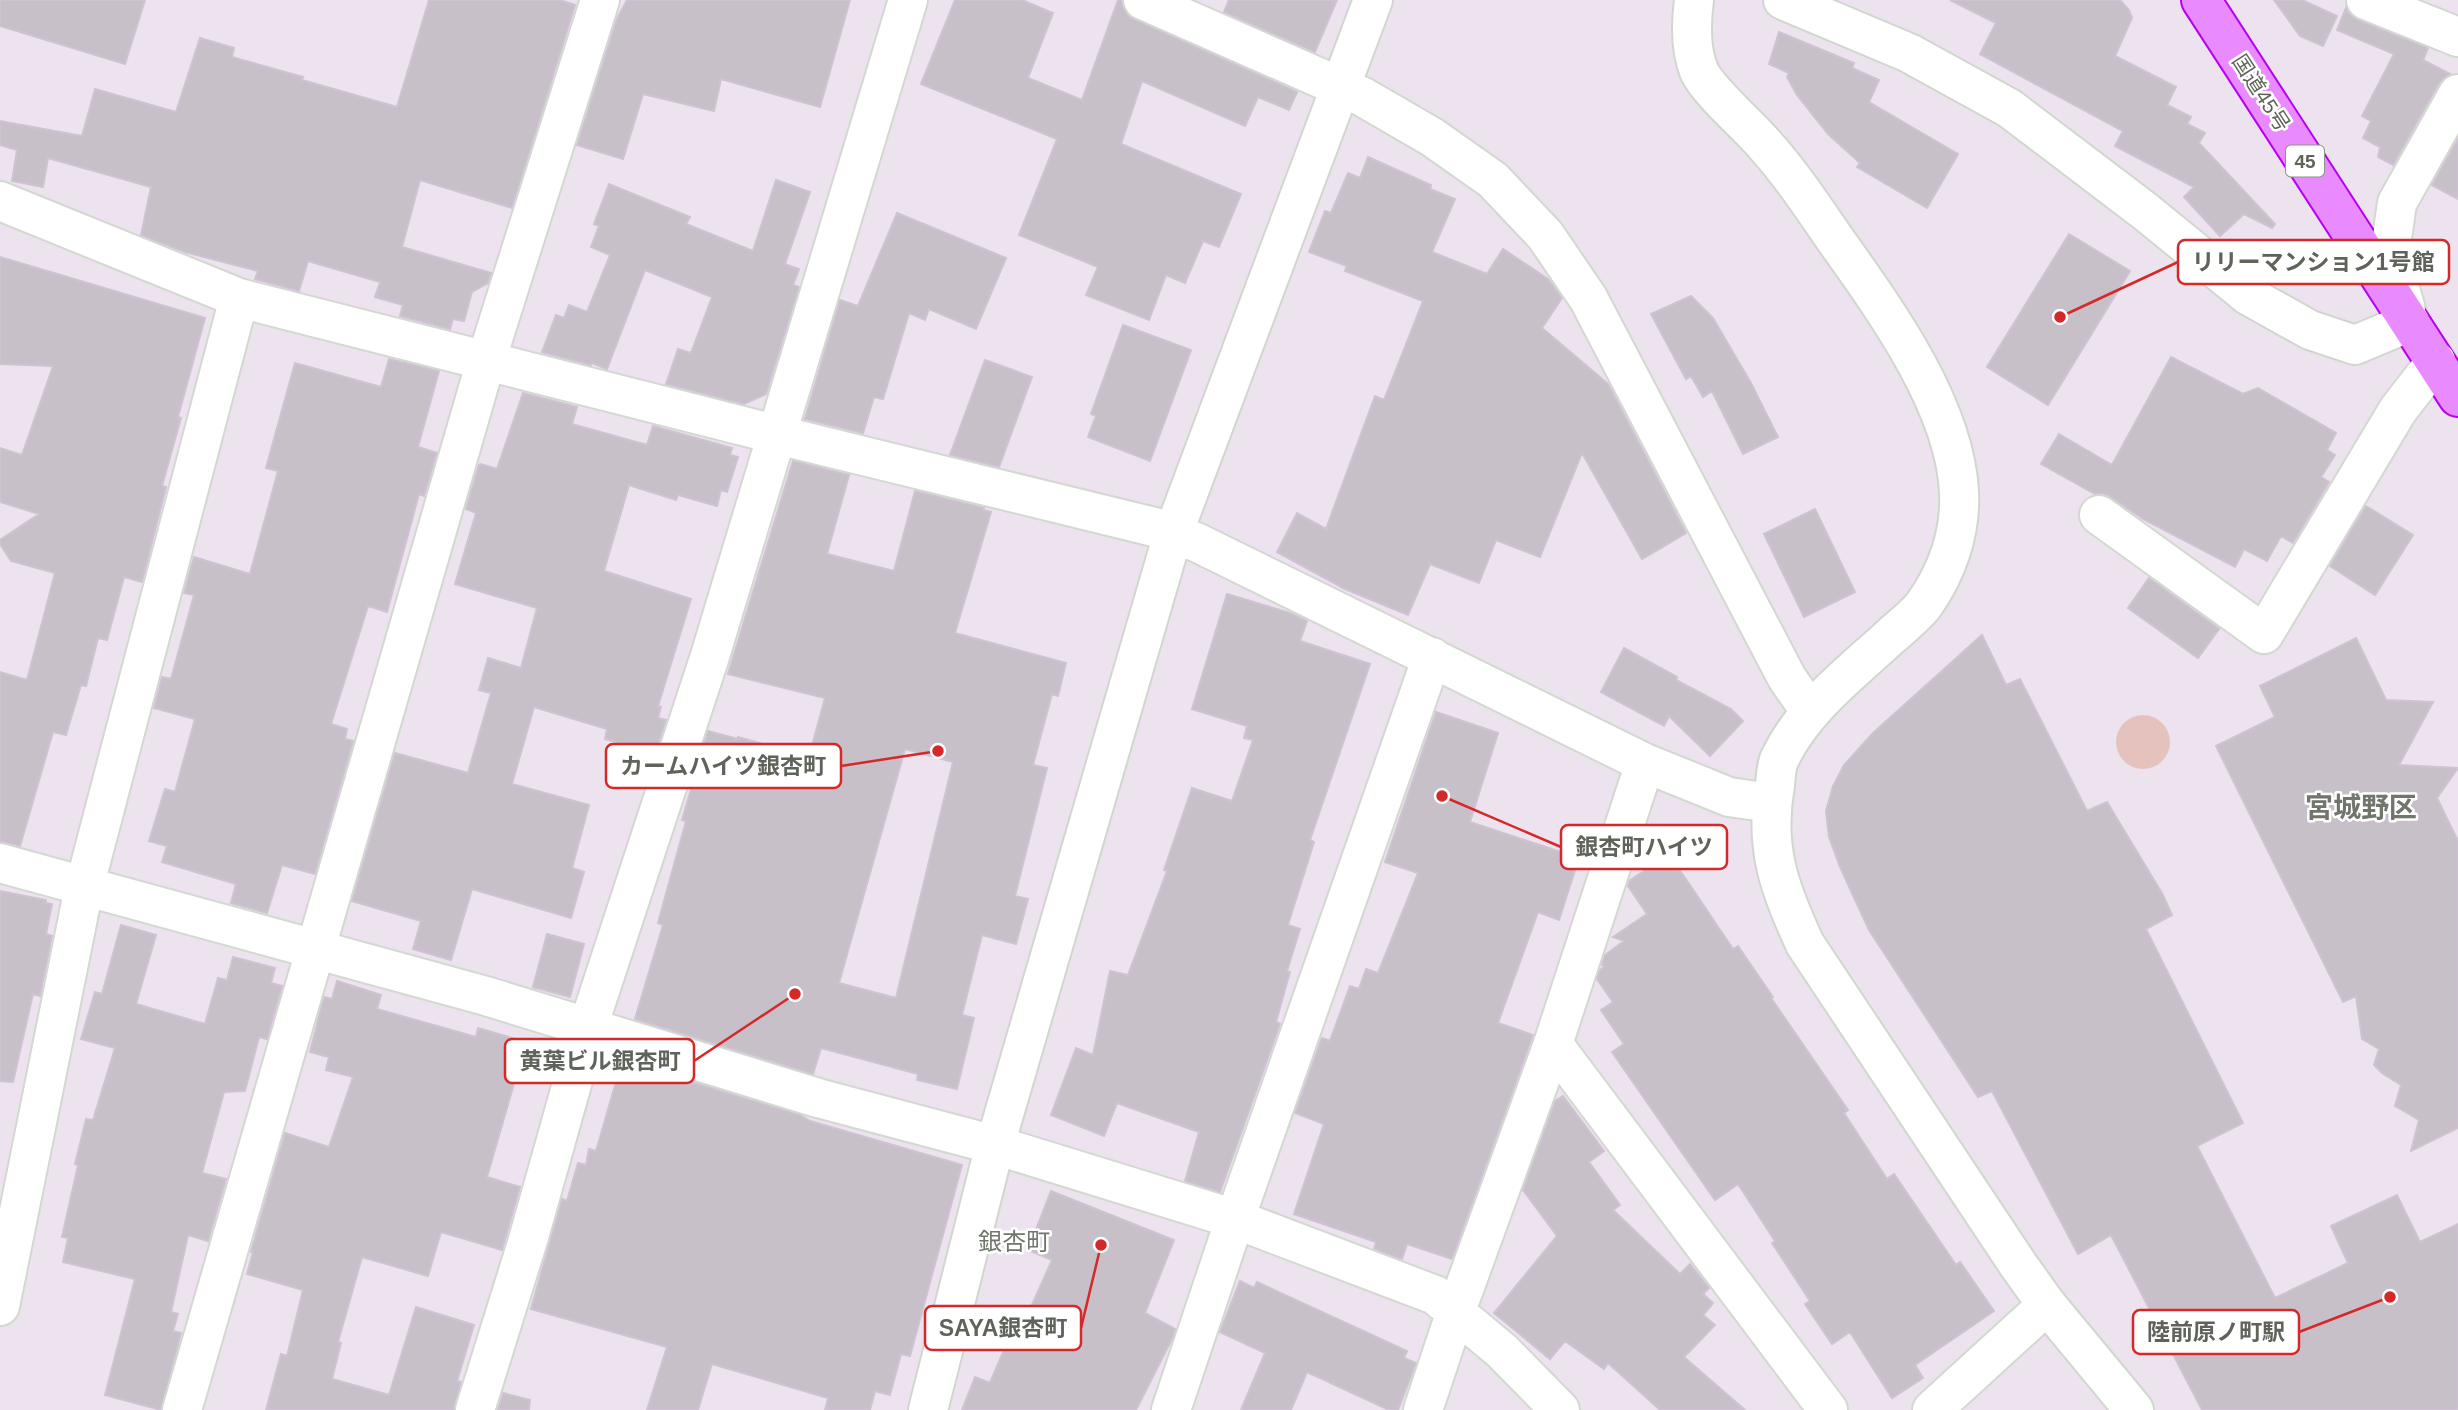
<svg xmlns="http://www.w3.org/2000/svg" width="2458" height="1410" font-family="Arial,'Noto Sans JP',sans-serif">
<rect width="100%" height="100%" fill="#ede3ee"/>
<!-- green -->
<path fill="#e6c2bf" d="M2116 742a27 27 0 1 1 54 0a27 27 0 1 1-54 0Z"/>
<!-- building -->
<path fill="#c8c0c9" stroke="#cfc2d3" stroke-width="2" fill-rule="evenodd" d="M 0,0 L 145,0 L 125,64 L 0,26 Z
M 429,0 L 560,0 L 575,5 L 512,208 L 420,180 L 402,247 L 491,273 L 488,283 L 472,292 L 464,321 L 453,319 L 450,329 L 400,316 L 403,305 L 375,297 L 380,282 L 308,261 L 299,291 L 255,279 L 258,271 L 185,252 L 141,235 L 151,187 L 48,158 L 43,187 L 12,181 L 17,150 L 0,145 L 0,121 L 82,136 L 95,89 L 176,112 L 200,38 L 234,48 L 232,57 L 303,77 L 302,80 L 397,107 Z
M 627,0 L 850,0 L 820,107 L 721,79 L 714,111 L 643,94 L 623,159 L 577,145 L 617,19 Z
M 955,0 L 1022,0 L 1053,13 L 1028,78 L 1082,100 L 1118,0 L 1122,0 L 1129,17 L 1297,92 L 1289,110 L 1258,97 L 1245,126 L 1142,81 L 1121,144 L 1241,194 L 1219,247 L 1203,241 L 1185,283 L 1166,275 L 1149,320 L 1086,295 L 1098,267 L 1019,235 L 1057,139 L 921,84 Z
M 1229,0 L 1337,0 L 1315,52 L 1224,12 Z
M 1950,0 L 2120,0 L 2129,10 L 2132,18 L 2115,56 L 2176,87 L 2167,105 L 2191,117 L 2187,124 L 2205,133 L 2199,143 L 2275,224 L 2272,228 L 2244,214 L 2220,236 L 2184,197 L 2194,187 L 2115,146 L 2123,131 L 1980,54 L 1996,23 Z
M 2274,0 L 2302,0 L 2337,16 L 2323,46 L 2300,36 Z
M 2346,8 L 2349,14 L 2358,20 L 2428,48 L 2423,60 L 2450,74 L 2439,83 L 2393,165 L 2378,157 L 2380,147 L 2363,138 L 2371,121 L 2362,116 L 2394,54 L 2337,30 Z
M 1779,32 L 1854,63 L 1852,68 L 1879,80 L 1869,102 L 1958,154 L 1927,208 L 1857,167 L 1860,163 L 1828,134 L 1797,95 L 1787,77 L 1789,73 L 1769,64 Z
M 2458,139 L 2458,199 L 2432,185 Z
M 1368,157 L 1431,185 L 1430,189 L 1455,199 L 1432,252 L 1487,274 L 1503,249 L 1548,279 L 1562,298 L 1542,328 L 1608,384 L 1686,533 L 1642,559 L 1582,453 L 1540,557 L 1496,540 L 1479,583 L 1430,564 L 1408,615 L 1345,589 L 1277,552 L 1297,513 L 1326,529 L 1375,396 L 1384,400 L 1423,301 L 1345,271 L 1347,266 L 1309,252 L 1325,211 L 1331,213 L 1348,173 L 1360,178 Z
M 776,180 L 810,192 L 785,264 L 799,269 L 793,285 L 799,287 L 766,394 L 744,404 L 666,384 L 678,349 L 691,353 L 712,297 L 645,270 L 607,369 L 592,363 L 591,365 L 542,352 L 556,315 L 564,318 L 569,305 L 587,312 L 610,255 L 591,247 L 599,226 L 594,224 L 609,184 L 690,217 L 686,224 L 753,251 Z
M 897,213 L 1006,258 L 976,329 L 929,309 L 925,320 L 909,313 L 883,399 L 874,397 L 863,433 L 805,419 L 840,300 L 858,306 Z
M 2069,234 L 2130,271 L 2048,405 L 1987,367 Z
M 0,257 L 205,318 L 178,417 L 181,418 L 162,486 L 166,487 L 142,582 L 124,577 L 107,640 L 98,638 L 86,686 L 81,685 L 66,735 L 53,732 L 20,846 L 0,842 L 0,672 L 27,680 L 55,573 L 11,561 L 0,544 L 0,540 L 39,514 L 0,502 L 0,448 L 22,455 L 53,366 L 0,364 Z
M 1691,296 L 1713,318 L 1751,383 L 1778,437 L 1743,454 L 1712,391 L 1703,397 L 1691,376 L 1686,379 L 1651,314 Z
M 1123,325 L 1191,350 L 1150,461 L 1088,437 L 1096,416 L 1091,414 Z
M 2171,357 L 2243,394 L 2258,388 L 2336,433 L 2327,450 L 2335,455 L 2321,477 L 2329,482 L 2293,543 L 2281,536 L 2267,561 L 2244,549 L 2235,567 L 2143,519 L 2111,497 L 2102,493 L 2095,494 L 2041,464 L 2059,434 L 2112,465 Z
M 389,359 L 439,371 L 418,447 L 437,453 L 424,496 L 419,494 L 387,612 L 368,606 L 331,724 L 347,729 L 345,739 L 353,741 L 315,874 L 282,865 L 267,913 L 231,903 L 236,884 L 162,862 L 167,846 L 149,841 L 165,789 L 175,792 L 195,719 L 154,708 L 162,677 L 171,679 L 194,595 L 184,593 L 194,557 L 250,574 L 278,471 L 266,468 L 295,363 L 381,387 Z
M 985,360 L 1032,377 L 999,467 L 950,455 Z
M 523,393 L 577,407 L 572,424 L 647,445 L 653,426 L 732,448 L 730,455 L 738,457 L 727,492 L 721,490 L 717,506 L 678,495 L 676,500 L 629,485 L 604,571 L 691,599 L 658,706 L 661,707 L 658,718 L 666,720 L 655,753 L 605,739 L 607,729 L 534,707 L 512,784 L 589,805 L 572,868 L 584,872 L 571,918 L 472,889 L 451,960 L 413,949 L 421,921 L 352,901 L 395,753 L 468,773 L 491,693 L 479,690 L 488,658 L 521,668 L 537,608 L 455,584 L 476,513 L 466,509 L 479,465 L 481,464 L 497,469 Z
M 793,461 L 849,475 L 827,554 L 894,571 L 915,491 L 984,508 L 983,510 L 991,512 L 955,633 L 1066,663 L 1058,696 L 1052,694 L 1033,765 L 1047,768 L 1015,896 L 1028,899 L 1016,944 L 982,935 L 962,1015 L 974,1018 L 957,1089 L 917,1080 L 918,1074 L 821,1048 L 813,1074 L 635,1019 L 663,925 L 658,923 L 686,821 L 682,820 L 708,731 L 738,739 L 738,737 L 809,757 L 825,698 L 728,674 ZM 905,749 L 953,762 L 896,998 L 839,983 Z
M 2366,506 L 2413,535 L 2375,595 L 2330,566 Z
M 1815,509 L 1855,592 L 1804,617 L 1764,534 Z
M 2149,578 L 2219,629 L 2198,658 L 2128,608 Z
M 1227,594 L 1290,613 L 1307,621 L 1300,641 L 1370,664 L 1310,840 L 1314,842 L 1288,925 L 1300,929 L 1287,971 L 1290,972 L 1276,1022 L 1280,1024 L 1220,1192 L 1185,1181 L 1199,1132 L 1117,1103 L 1104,1136 L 1051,1115 L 1076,1048 L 1093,1055 L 1110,971 L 1128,975 L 1167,871 L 1164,870 L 1192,788 L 1232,801 L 1253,740 L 1244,738 L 1247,726 L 1192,709 Z
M 1982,635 L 2006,685 L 2020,679 L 2087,811 L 2107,802 L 2163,895 L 2172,915 L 2146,929 L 2243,1123 L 2197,1146 L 2275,1298 L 2348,1263 L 2331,1226 L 2397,1195 L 2420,1242 L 2458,1224 L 2458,1410 L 2202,1410 L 2111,1235 L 2078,1254 L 1992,1091 L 1978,1097 L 1869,930 L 1840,867 L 1829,837 L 1826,811 L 1833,786 L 1844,765 L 1873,733 Z
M 2356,638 L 2386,700 L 2433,702 L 2399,765 L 2458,768 L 2437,798 L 2458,841 L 2458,1128 L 2411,1151 L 2419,1120 L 2395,1106 L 2401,1085 L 2382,1073 L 2374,1065 L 2379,1049 L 2362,1039 L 2356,996 L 2343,1002 L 2216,746 L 2275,717 L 2260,686 Z
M 1624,648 L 1677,677 L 1676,680 L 1731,709 L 1743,721 L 1710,756 L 1669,716 L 1664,726 L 1601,692 Z
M 1436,712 L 1498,733 L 1470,822 L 1579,858 L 1559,920 L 1538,912 L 1498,1023 L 1533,1035 L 1452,1259 L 1407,1244 L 1402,1259 L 1374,1249 L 1376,1242 L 1294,1214 L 1324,1124 L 1295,1113 L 1322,1038 L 1330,1041 L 1350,986 L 1359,989 L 1366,969 L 1378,973 L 1418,873 L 1385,862 Z
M 1669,854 L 1733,949 L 1738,946 L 1773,997 L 1771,998 L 1848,1110 L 1844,1113 L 1887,1179 L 1894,1174 L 1956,1265 L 1960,1262 L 1994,1311 L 1915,1365 L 1923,1378 L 1892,1398 L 1850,1332 L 1832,1344 L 1805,1304 L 1810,1301 L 1772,1243 L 1775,1241 L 1738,1184 L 1715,1200 L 1612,1052 L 1624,1044 L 1601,1010 L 1613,1002 L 1597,979 L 1600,970 L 1604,967 L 1602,965 L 1605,955 L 1624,941 L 1613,937 L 1647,914 L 1628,886 L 1629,881 Z
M 0,891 L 46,900 L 46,903 L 52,904 L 46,934 L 52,936 L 40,996 L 33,994 L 13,1082 L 0,1081 Z
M 121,925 L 156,935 L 136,1004 L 205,1024 L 218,978 L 227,980 L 233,957 L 275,968 L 271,983 L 282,986 L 267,1039 L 259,1037 L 245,1091 L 224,1092 L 202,1173 L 226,1179 L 208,1241 L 188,1235 L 171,1312 L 178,1314 L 173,1331 L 181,1333 L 161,1410 L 105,1395 L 135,1279 L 63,1262 L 68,1238 L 62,1237 L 78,1165 L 75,1164 L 86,1119 L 93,1120 L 115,1048 L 81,1039 L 95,992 L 102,994 Z
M 547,934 L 584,944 L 570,997 L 533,987 Z
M 337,981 L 381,995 L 377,1009 L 476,1037 L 478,1028 L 526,1042 L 487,1177 L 520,1187 L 502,1250 L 441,1232 L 428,1276 L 362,1257 L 338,1342 L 341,1343 L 332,1379 L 389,1395 L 416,1307 L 474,1325 L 457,1381 L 461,1382 L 454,1410 L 266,1410 L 281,1354 L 287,1356 L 303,1290 L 247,1274 L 253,1252 L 251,1252 L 285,1133 L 329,1147 L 353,1077 L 326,1070 L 329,1057 L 310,1052 L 324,997 L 332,999 Z
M 622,1061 L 800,1115 L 810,1121 L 962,1165 L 910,1356 L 901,1354 L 890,1395 L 875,1391 L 870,1410 L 825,1410 L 828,1398 L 712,1364 L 698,1410 L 647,1410 L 667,1347 L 531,1309 L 562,1199 L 567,1201 L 578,1163 L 586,1165 L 589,1149 L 596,1151 Z
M 1563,1096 L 1604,1151 L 1589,1162 L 1620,1205 L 1613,1210 L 1680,1274 L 1690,1264 L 1709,1288 L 1703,1294 L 1713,1303 L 1703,1315 L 1715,1325 L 1684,1357 L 1745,1410 L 1660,1410 L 1608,1363 L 1604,1369 L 1565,1341 L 1550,1359 L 1494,1313 L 1557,1236 L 1523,1190 L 1555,1101 Z
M 1051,1191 L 1174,1240 L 1145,1313 L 1175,1329 L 1173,1337 L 1136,1410 L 962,1410 L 975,1377 L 990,1383 L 1011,1333 L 1018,1336 L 1052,1260 L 1028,1250 Z
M 1240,1281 L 1254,1288 L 1257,1282 L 1407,1351 L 1404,1358 L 1416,1363 L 1398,1410 L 1389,1410 L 1307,1372 L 1291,1410 L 1241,1410 L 1265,1353 L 1220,1332 Z
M 503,1393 L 530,1400 L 529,1410 L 498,1410 Z"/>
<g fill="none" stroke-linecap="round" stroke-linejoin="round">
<defs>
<path id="street" d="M 1143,0 L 1363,97 L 1432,137 L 1493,180 L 1545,235 L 1588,298 L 1787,678 L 1810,711
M 2366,0 L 2458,37
M 0,201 L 239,298 L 778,435 L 1154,527 L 1196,542 L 1645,763 L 1729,797 L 1771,803
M 2406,310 L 2390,252 L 2397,203 L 2458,94
M 2099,515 L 2264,634 L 2398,410 L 2436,361
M 0,863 L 486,996 L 818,1098 L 995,1145 L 1235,1219 L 1435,1295 L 1502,1351 L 1560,1410
M 1553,1044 L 1828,1410
M 0,1306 L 84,888 L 239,298
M 182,1410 L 486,361 L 600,0
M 475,1410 L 528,1240 L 588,1027 L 710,656 L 908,0
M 1171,1410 L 1235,1219 L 1432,657
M 1423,1410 L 1456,1311 L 1553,1044 L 1645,763
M 1932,1410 L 2047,1305"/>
<path id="secondary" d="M 1694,0 C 1691,23 1690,49 1699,71 C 1708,91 1749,126 1765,145 C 1792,175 1814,209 1837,242 C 1886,311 1955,406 1959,492 C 1961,533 1947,573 1923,606 C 1914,617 1901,627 1891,636 C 1851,673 1804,708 1780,758 C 1776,765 1776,776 1775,785 C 1764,847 1779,888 1805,944 L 2019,1266 L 2047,1305 L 2134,1410
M 1783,0 L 1909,53 L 2009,108 L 2146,212 L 2249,296 L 2310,330 L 2355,345 L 2410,322
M 928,1410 L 995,1145 L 1173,534 L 1373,0"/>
<path id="highway" d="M 2201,0 L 2458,397"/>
</defs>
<!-- street casing -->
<use href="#street" stroke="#d3d8d1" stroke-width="42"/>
<!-- secondary casing -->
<use href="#secondary" stroke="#d1d7ce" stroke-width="42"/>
<!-- highway casing -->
<use href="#highway" stroke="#b700f2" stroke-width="42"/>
<!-- street -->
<use href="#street" stroke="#fff" stroke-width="38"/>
<!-- secondary -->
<use href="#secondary" stroke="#fff" stroke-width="38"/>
<!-- highway -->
<use href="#highway" stroke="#e98afe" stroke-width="38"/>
</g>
<g text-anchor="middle" stroke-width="5" stroke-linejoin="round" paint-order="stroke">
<!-- shield labels -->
<rect fill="#fff" stroke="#8f928c" stroke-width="2" x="2286" y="145.5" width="38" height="31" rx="5"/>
<g font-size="19" font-weight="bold" fill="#5f645b">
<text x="2305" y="168">45</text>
</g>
<!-- street labels -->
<g font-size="21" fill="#5f645b" stroke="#fff">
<text transform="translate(2261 93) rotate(57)" y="7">国道45号</text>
</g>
<!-- quarter labels -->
<g font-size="24" fill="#71766c" stroke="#fff">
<text x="1014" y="1250">銀杏町</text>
</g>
<!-- district labels -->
<g font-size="28" font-weight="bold" fill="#71766c" stroke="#fff">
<text x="2361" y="817">宮城野区</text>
</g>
</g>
<!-- callouts -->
<path fill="none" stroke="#d62828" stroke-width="2.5" d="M2060 317L2178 262M938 751L841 766M1442 796L1561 847M795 994L694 1061M1101 1245L1081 1328M2390 1297L2299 1332"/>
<g fill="#d62828" stroke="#fff" stroke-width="2.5">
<circle cx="2060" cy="317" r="7"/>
<circle cx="938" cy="751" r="7"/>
<circle cx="1442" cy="796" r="7"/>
<circle cx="795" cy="994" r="7"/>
<circle cx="1101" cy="1245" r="7"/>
<circle cx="2390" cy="1297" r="7"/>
</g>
<g fill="#fff" stroke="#d62828" stroke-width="2.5">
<rect x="2178" y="240" width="271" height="44" rx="7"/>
<rect x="606" y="744" width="235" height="44" rx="7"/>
<rect x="1561" y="825" width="166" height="44" rx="7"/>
<rect x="505" y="1039" width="189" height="44" rx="7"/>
<rect x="925" y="1306" width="156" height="44" rx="7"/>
<rect x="2133" y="1310" width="166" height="44" rx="7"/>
</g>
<g font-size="23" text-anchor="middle" font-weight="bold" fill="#5f645b">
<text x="2313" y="270">リリーマンション1号館</text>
<text x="723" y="774">カームハイツ銀杏町</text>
<text x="1644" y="855">銀杏町ハイツ</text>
<text x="600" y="1069">黄葉ビル銀杏町</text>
<text x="1003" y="1336">SAYA銀杏町</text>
<text x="2216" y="1340">陸前原ノ町駅</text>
</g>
</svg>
